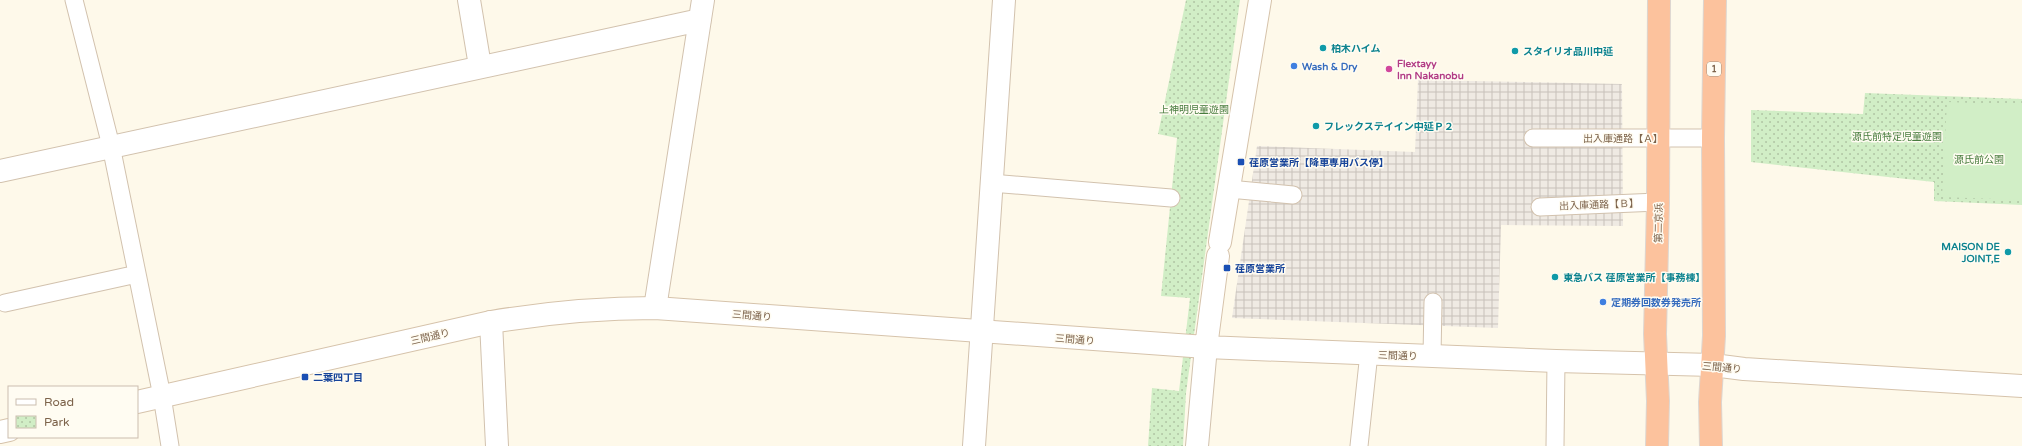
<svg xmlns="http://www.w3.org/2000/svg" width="2022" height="446" font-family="'Varela Round','Noto Sans JP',sans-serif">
<defs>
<pattern id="industrial-grid" width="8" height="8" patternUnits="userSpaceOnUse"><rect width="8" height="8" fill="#efeae3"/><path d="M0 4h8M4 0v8" fill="none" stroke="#c7c1ba"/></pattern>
<pattern id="park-dots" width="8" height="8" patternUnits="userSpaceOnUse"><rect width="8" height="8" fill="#d1eec6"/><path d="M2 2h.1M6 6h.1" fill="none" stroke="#afc4a3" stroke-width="1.8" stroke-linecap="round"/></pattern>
</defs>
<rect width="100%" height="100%" fill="#fef9ea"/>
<!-- industrial -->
<path fill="url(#industrial-grid)" d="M 1418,80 L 1622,84 L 1623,226 L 1501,225 L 1498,328 L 1232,318 L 1257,146 L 1415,152 Z"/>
<!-- park -->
<path fill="url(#park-dots)" d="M 1186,0 L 1240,0 L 1186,393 L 1183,446 L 1148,446 L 1152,388 L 1179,391 L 1190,298 L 1161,296 L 1177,138 L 1158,134 Z
M 1865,93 L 2022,99 L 2022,205 L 1934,201 L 1934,182 L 1751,162 L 1751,110 L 1863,114 Z"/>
<!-- pitch -->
<path fill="#d1eec6" d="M 1947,102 L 2022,105 L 2022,200 L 1942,197 Z"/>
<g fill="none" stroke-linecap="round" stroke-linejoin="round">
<defs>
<path id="lane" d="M 74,0 L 111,146 L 162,396 L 170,446
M 1533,138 L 1713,138
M 991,183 L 1171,198
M 1229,189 L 1293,195
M 1540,207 L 1658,202
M 5,303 L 137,274
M 1432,356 L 1433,302
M 1359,446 L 1369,353
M 1555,446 L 1556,361"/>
<path id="street" d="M 469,0 L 480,66
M 0,171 L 700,20
M 655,308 L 703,0
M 491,322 L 497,446
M 974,446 L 1004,0
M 1197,446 L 1206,347"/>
<path id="secondary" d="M 1220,242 L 1260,0
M 1206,347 L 1218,256
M 137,402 L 491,322 C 545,313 600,308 655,308 L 1206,347 L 1556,361 L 1713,365 L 1744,369 L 2022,386
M 0,432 L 9,430"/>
<path id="highway" d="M 1657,446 L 1658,401 L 1655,334 L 1658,202 L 1659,0
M 1711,446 L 1710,402 L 1714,336 L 1713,138 L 1715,0"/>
</defs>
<!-- lane casing -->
<use href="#lane" stroke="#d2c2ae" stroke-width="19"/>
<!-- street casing -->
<use href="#street" stroke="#d2c2ae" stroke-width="24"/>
<!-- secondary casing -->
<use href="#secondary" stroke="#d6c3ab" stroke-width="24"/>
<!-- highway casing -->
<use href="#highway" stroke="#ddd6d0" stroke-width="24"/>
<!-- lane -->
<use href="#lane" stroke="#fff" stroke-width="17"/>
<!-- street -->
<use href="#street" stroke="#fff" stroke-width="22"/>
<!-- secondary -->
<use href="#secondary" stroke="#fff" stroke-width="22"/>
<!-- highway -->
<use href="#highway" stroke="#fcc29d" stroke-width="22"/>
</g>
<!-- markers -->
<g fill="#0f9aa8" stroke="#fffcf2" stroke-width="1.5">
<circle cx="1323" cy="48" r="4"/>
<circle cx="1515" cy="51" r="4"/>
<circle cx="1316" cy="126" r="4"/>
<circle cx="2008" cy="252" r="4"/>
<circle cx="1555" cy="277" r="4"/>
</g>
<g fill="#3f7fe0" stroke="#fffcf2" stroke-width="1.5">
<circle cx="1294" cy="66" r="4"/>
<circle cx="1603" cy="302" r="4"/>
</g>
<circle fill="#d1479c" stroke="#fffcf2" stroke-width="1.5" cx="1389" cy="69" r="4"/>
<g fill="#1a4fb4" stroke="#fffcf2" stroke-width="1.5">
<rect x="1237" y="158" width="8" height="8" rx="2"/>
<rect x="1223" y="264" width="8" height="8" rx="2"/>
<rect x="301" y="373" width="8" height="8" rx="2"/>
</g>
<g text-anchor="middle" stroke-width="3" stroke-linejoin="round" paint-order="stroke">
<!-- shield labels -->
<rect fill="#fffcf2" stroke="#a3907c" stroke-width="1" x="1707" y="62" width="14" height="14" rx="3"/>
<g font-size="9" font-weight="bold" fill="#7c624a">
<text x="1714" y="72">1</text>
</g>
<!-- culture labels -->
<g font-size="10" font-weight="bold" fill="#0d838f" stroke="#fffcf2" text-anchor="start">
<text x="1331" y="52">柏木ハイム</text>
<text x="1523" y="55">スタイリオ品川中延</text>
<text x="1324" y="130">フレックステイイン中延Ｐ２</text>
<text x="2000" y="250" text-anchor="end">MAISON DE<tspan x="2000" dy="12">JOINT,E</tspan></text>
<text x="1563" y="281">東急バス 荏原営業所【事務棟】</text>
</g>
<!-- hotel labels -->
<g font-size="10" font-weight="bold" fill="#b23c85" stroke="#fffcf2" text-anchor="start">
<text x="1397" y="67">Flextayy<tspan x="1397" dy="12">Inn Nakanobu</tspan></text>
</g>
<!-- shop labels -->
<g font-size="10" font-weight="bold" fill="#366cbe" stroke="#fffcf2" text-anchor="start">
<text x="1302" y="70">Wash &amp; Dry</text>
<text x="1611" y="306">定期券回数券発売所</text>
</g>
<!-- park labels -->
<g font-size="10" fill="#487c3e" stroke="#fffcf2">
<text x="1194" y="113">上神明児童遊園</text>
<text x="1897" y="140">源氏前特定児童遊園</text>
<text x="1979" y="163">源氏前公園</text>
</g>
<!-- street labels -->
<g font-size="10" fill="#7c624a" stroke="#fffcf2">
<text x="1623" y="142">出入庫通路【Ａ】</text>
<text transform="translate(1599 204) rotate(-2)" y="4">出入庫通路【Ｂ】</text>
<text transform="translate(1658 223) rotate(-89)" y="4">第二京浜</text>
<text transform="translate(752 315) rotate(4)" y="4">三間通り</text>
<text transform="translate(430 336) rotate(-13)" y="4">三間通り</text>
<text transform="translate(1075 339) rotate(4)" y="4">三間通り</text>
<text transform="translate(1398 355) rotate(2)" y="4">三間通り</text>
<text transform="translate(1722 367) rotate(5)" y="4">三間通り</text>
</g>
<!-- transit labels -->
<g font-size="10" font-weight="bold" fill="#164399" stroke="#fffcf2" text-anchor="start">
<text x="1249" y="166">荏原営業所【降車専用バス停】</text>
<text x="1235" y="272">荏原営業所</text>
<text x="313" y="381">二葉四丁目</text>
</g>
</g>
<!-- legend -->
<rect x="8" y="386" width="130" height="52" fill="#fffcf2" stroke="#cbbeaf"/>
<rect x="16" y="399" width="20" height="6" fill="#ffffff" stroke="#cbbeaf"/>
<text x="44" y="406" font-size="12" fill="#7c624a">Road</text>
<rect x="16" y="416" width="20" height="12" fill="url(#park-dots)" stroke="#cbbeaf"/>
<text x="44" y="426" font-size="12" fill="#7c624a">Park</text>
</svg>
